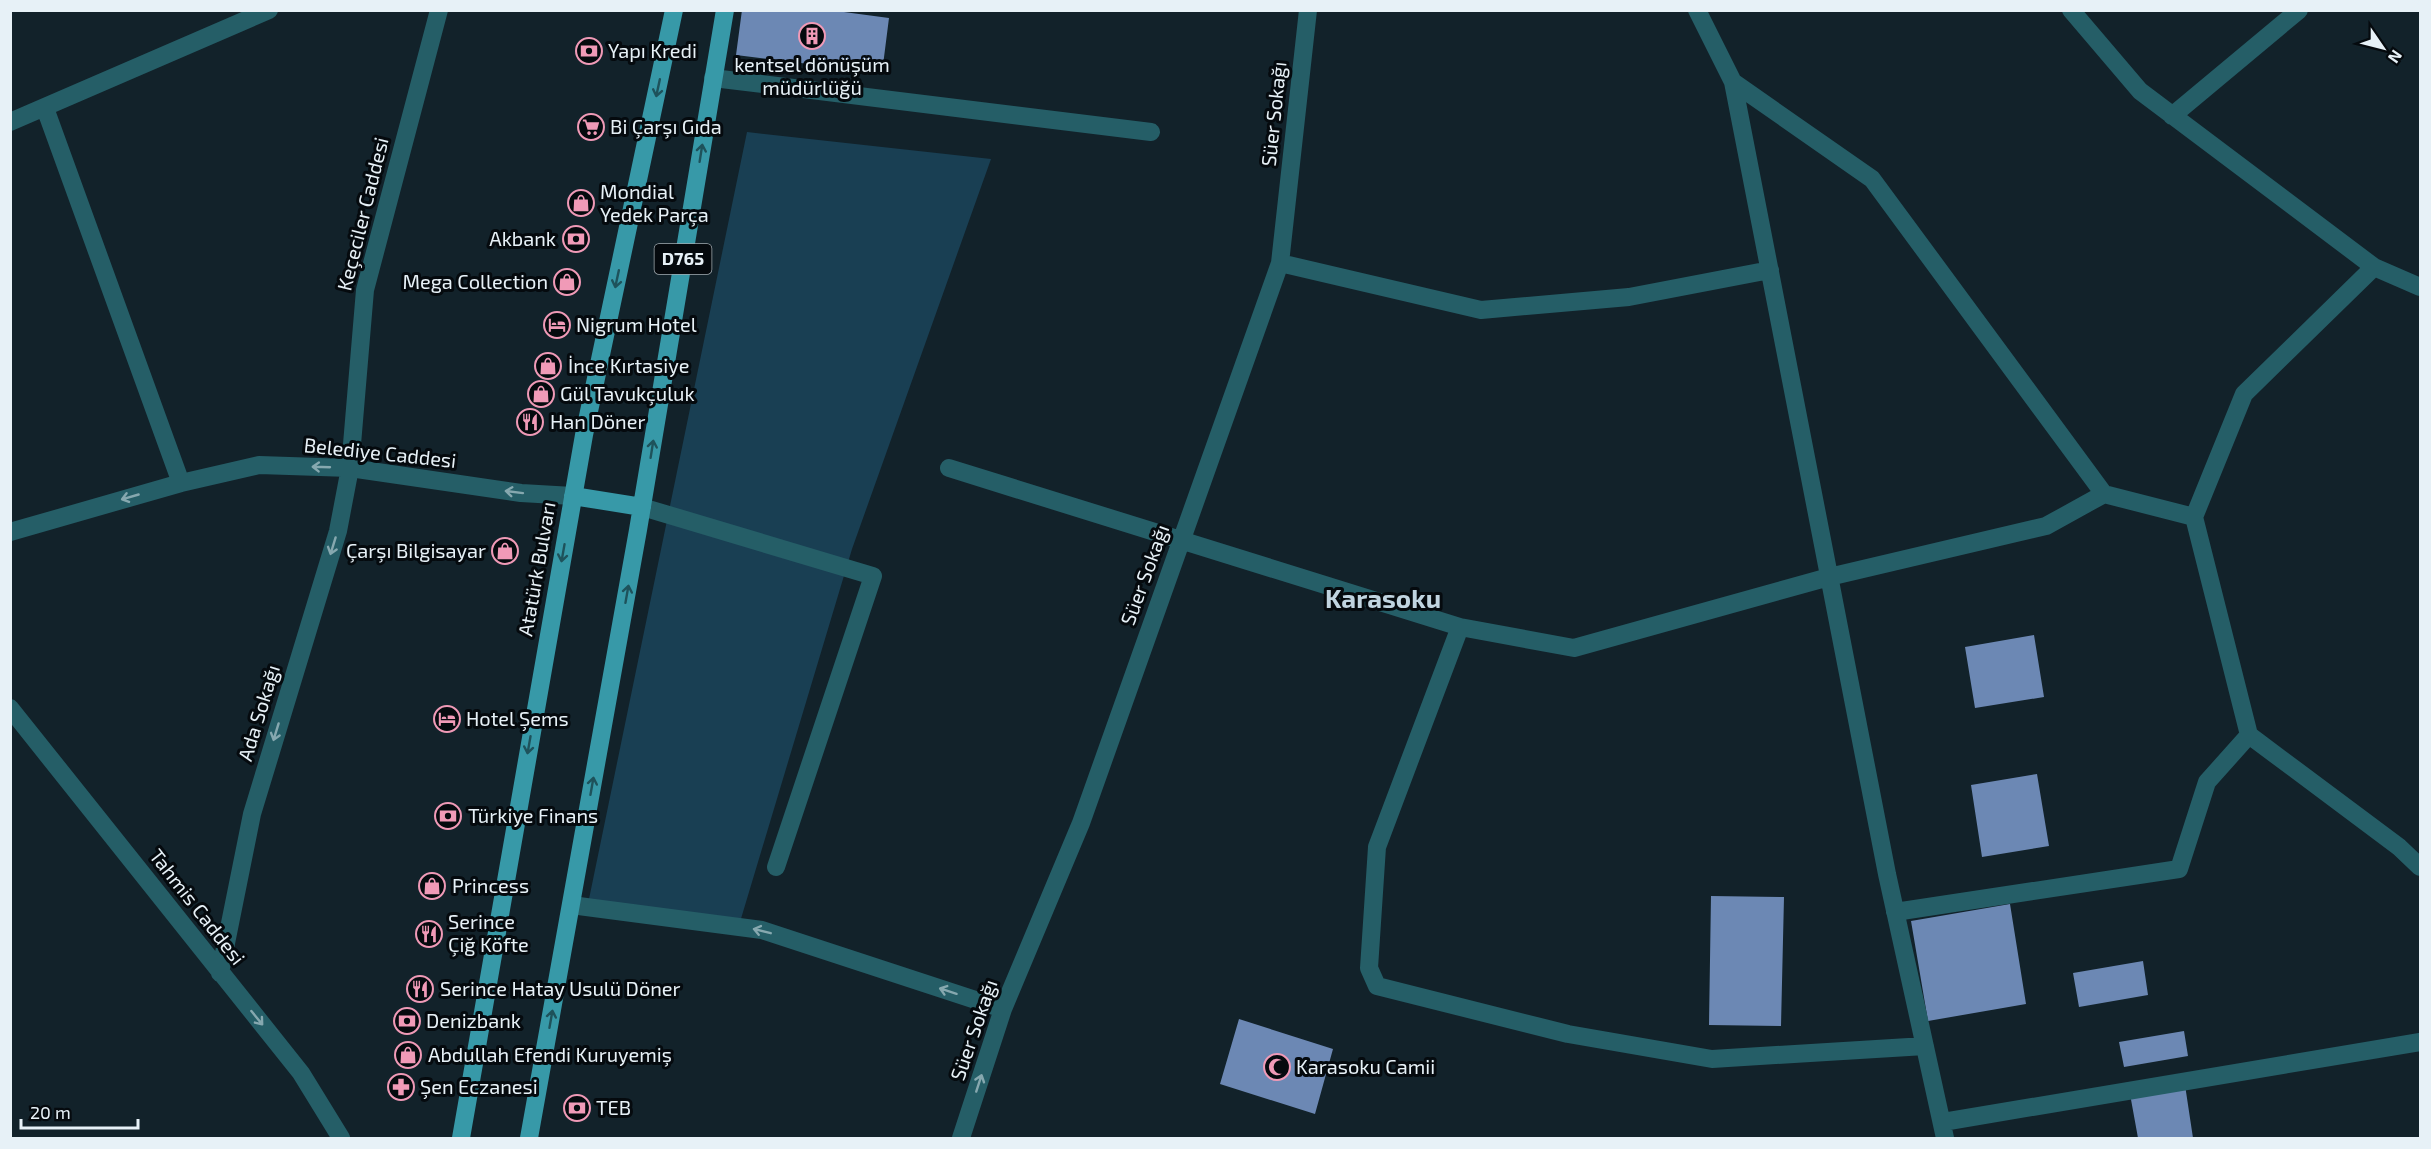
<svg xmlns="http://www.w3.org/2000/svg" width="2431" height="1149" font-family="'Exo 2',sans-serif">
<rect width="100%" height="100%" fill="#12222a"/>
<!-- green -->
<path fill="#193f53" d="M 747,132 L 991,159 L 852,549 L 740,922 L 589,899 Z"/>
<!-- building -->
<path fill="#6c88b4" d="M 742,10 L 829,10 L 889,18 L 882,73 L 736,55 Z
M 2034,635 L 2044,697 L 1975,708 L 1965,647 Z
M 2037,774 L 2049,846 L 1982,857 L 1971,785 Z
M 1711,896 L 1784,897 L 1781,1026 L 1709,1025 Z
M 2010,904 L 2026,1004 L 1928,1021 L 1911,921 Z
M 2143,961 L 2148,995 L 2079,1007 L 2073,973 Z
M 1239,1019 L 1333,1049 L 1315,1114 L 1220,1084 Z
M 2184,1031 L 2188,1056 L 2124,1067 L 2119,1042 Z
M 2185,1085 L 2193,1138 L 2138,1138 L 2130,1094 Z"/>
<g fill="none" stroke-linecap="round" stroke-linejoin="round">
<!-- lane -->
<path stroke="#255e67" stroke-width="18" d="M 713,78 L 1151,132
M 642,507 L 873,576 L 776,867"/>
<!-- street -->
<path stroke="#255e67" stroke-width="18" d="M 1697,10 L 1733,82 L 1887,874 L 1945,1138
M 2071,10 L 2140,91 L 2374,267 L 2420,287
M 1733,82 L 1872,179 L 2104,494 L 2194,517
M 45,108 L 181,483
M 2172,116 L 2299,10
M 10,122 L 269,10
M 1280,263 L 1481,310 L 1629,297 L 1770,270
M 2374,267 L 2244,394 L 2194,517 L 2249,735 L 2399,847 L 2420,867
M 949,468 L 1460,627 L 1574,648 L 1829,577 L 2046,526 L 2104,494
M 10,532 L 181,483 L 259,465 L 350,468 L 521,493 L 573,496
M 1460,627 L 1377,847 L 1369,968 L 1377,986 L 1568,1034 L 1712,1059 L 1925,1046
M 10,708 L 301,1073 L 341,1138
M 571,905 L 762,930 L 1003,1009
M 1895,912 L 2179,869 L 2207,782 L 2249,735
M 220,973 L 252,814 L 338,531 L 350,468 L 365,290 L 439,10
M 1943,1122 L 2420,1042
M 961,1138 L 1003,1009 L 1081,823 L 1280,263 L 1308,10"/>
<!-- primary -->
<path stroke="#3799a8" stroke-width="18" d="M 573,496 L 642,507
M 461,1138 L 584,435 L 674,10
M 529,1138 L 638,530 L 725,10"/>
</g>
<!-- one-way arrows -->
<defs><path id="oneway-shaft" d="M-6 0H5M1.5-3L5.5 0L1.5 3" fill="none" stroke-width="1.6" stroke-linecap="round" stroke-linejoin="round" transform="scale(1.5)"/></defs>
<g stroke="#1e525b">
<use href="#oneway-shaft" transform="translate(658 88) rotate(102)"/>
<use href="#oneway-shaft" transform="translate(701 153) rotate(-81)"/>
<use href="#oneway-shaft" transform="translate(617 279) rotate(102)"/>
<use href="#oneway-shaft" transform="translate(652 449) rotate(-81)"/>
<use href="#oneway-shaft" transform="translate(563 553) rotate(100)"/>
<use href="#oneway-shaft" transform="translate(627 594) rotate(-80)"/>
<use href="#oneway-shaft" transform="translate(529 745) rotate(100)"/>
<use href="#oneway-shaft" transform="translate(592 786) rotate(-80)"/>
<use href="#oneway-shaft" transform="translate(551 1019) rotate(-80)"/>
</g>
<g stroke="#86a8af">
<use href="#oneway-shaft" transform="translate(321 467) rotate(-178)"/>
<use href="#oneway-shaft" transform="translate(514 492) rotate(-173)"/>
<use href="#oneway-shaft" transform="translate(130 497) rotate(164)"/>
<use href="#oneway-shaft" transform="translate(333 546) rotate(107)"/>
<use href="#oneway-shaft" transform="translate(276 732) rotate(107)"/>
<use href="#oneway-shaft" transform="translate(762 931) rotate(-166)"/>
<use href="#oneway-shaft" transform="translate(948 991) rotate(-162)"/>
<use href="#oneway-shaft" transform="translate(257 1018) rotate(51)"/>
<use href="#oneway-shaft" transform="translate(979 1083) rotate(-72)"/>
</g>
<!-- icons -->
<defs>
<symbol id="building-ring" viewBox="-11 -11 22 22"><circle r="9.5" fill="#050a0e" stroke="#f09ab7" stroke-width="1.5"/><path d="M-4-6H4V6H1V3H-1V6H-4ZM-2.5-4.3h1.7v1.8h-1.7ZM.8-4.3h1.7v1.8H.8ZM-2.5-1h1.7V.8h-1.7ZM.8-1h1.7V.8H.8Z" fill="#f09ab7"/></symbol>
<symbol id="bank-ring" viewBox="-11 -11 22 22"><circle r="9.5" fill="#050a0e" stroke="#f09ab7" stroke-width="1.5"/><path d="M-6-4H6V4H-6ZM0-2.3a2.3 2.3 0 1 0 0 4.6a2.3 2.3 0 1 0 0-4.6Z" fill="#f09ab7"/></symbol>
<symbol id="supermarket-ring" viewBox="-11 -11 22 22"><circle r="9.5" fill="#050a0e" stroke="#f09ab7" stroke-width="1.5"/><path d="M-6-5.5h2.5l.6 2H6L4.5 2H-2.5L-4.4-4H-6ZM-1.5 3.2a1.3 1.3 0 1 0 .1 0ZM3 3.2a1.3 1.3 0 1 0 .1 0Z" fill="#f09ab7"/></symbol>
<symbol id="shop-ring" viewBox="-11 -11 22 22"><circle r="9.5" fill="#050a0e" stroke="#f09ab7" stroke-width="1.5"/><path d="M-5-2.5h2.3a2.7 3.5 0 0 1 5.4 0H5L5.5 6h-11ZM-1.5-2.5h3a1.5 2.3 0 0 0-3 0Z" fill="#f09ab7"/></symbol>
<symbol id="hotel-ring" viewBox="-11 -11 22 22"><circle r="9.5" fill="#050a0e" stroke="#f09ab7" stroke-width="1.5"/><path d="M-6-4.5h1.5V1H6V5H4.5V3h-9V5H-6ZM-4 0a1.8 1.8 0 1 1 3.6 0ZM.5 0V-2.5h3Q6-2.5 6 0Z" fill="#f09ab7"/></symbol>
<symbol id="restaurant-ring" viewBox="-11 -11 22 22"><circle r="9.5" fill="#050a0e" stroke="#f09ab7" stroke-width="1.5"/><path d="M-5-6h1v4h1v-4h1v4h1v-4h1v5L-1.5 .5V6h-2V.5L-5-1ZM5-6V6H3V1.5H1.5Q1.5-4 5-6Z" fill="#f09ab7"/></symbol>
<symbol id="mosque-ring" viewBox="-11 -11 22 22"><circle r="9.5" fill="#050a0e" stroke="#f09ab7" stroke-width="1.5"/><path d="M3.5-4.9A6 6 0 1 0 3.5 4.9A5 5 0 1 1 3.5-4.9Z" fill="#f09ab7"/></symbol>
<symbol id="pharmacy-ring" viewBox="-11 -11 22 22"><circle r="9.5" fill="#050a0e" stroke="#f09ab7" stroke-width="1.5"/><path d="M-2-6h4v4h4v4h-4v4h-4v-4h-4v-4h4Z" fill="#f09ab7"/></symbol>
</defs>
<g fill-rule="evenodd">
<use href="#building-ring" x="797" y="21" width="30" height="30"/>
<use href="#bank-ring" x="574" y="36" width="30" height="30"/>
<use href="#supermarket-ring" x="576" y="112" width="30" height="30"/>
<use href="#shop-ring" x="566" y="188" width="30" height="30"/>
<use href="#bank-ring" x="561" y="224" width="30" height="30"/>
<use href="#shop-ring" x="552" y="267" width="30" height="30"/>
<use href="#hotel-ring" x="542" y="310" width="30" height="30"/>
<use href="#shop-ring" x="533" y="351" width="30" height="30"/>
<use href="#shop-ring" x="526" y="379" width="30" height="30"/>
<use href="#restaurant-ring" x="515" y="407" width="30" height="30"/>
<use href="#shop-ring" x="490" y="536" width="30" height="30"/>
<use href="#hotel-ring" x="432" y="704" width="30" height="30"/>
<use href="#bank-ring" x="433" y="801" width="30" height="30"/>
<use href="#shop-ring" x="417" y="871" width="30" height="30"/>
<use href="#restaurant-ring" x="414" y="919" width="30" height="30"/>
<use href="#restaurant-ring" x="405" y="974" width="30" height="30"/>
<use href="#bank-ring" x="392" y="1006" width="30" height="30"/>
<use href="#shop-ring" x="393" y="1040" width="30" height="30"/>
<use href="#mosque-ring" x="1262" y="1052" width="30" height="30"/>
<use href="#pharmacy-ring" x="386" y="1072" width="30" height="30"/>
<use href="#bank-ring" x="562" y="1093" width="30" height="30"/>
</g>
<g text-anchor="middle" stroke-width="6" stroke-linejoin="round" paint-order="stroke">
<!-- shield labels -->
<rect fill="#050a0e" stroke="#a3acb1" stroke-width="1.5" x="654.5" y="244" width="57" height="30" rx="4.5"/>
<g font-size="18" font-weight="bold" fill="#e7f1f7">
<text x="683" y="265">D765</text>
</g>
<!-- poi labels -->
<g font-size="20" fill="#e7f1f7" stroke="#050a0e" text-anchor="start">
<text x="608" y="58">Yapı Kredi</text>
<text x="812" y="72" text-anchor="middle">kentsel dönüşüm<tspan x="812" dy="23">müdürlüğü</tspan></text>
<text x="610" y="134">Bi Çarşı Gıda</text>
<text x="600" y="199">Mondial<tspan x="600" dy="23">Yedek Parça</tspan></text>
<text x="556" y="246" text-anchor="end">Akbank</text>
<text x="548" y="289" text-anchor="end">Mega Collection</text>
<text x="576" y="332">Nigrum Hotel</text>
<text x="568" y="373">İnce Kırtasiye</text>
<text x="560" y="401">Gül Tavukçuluk</text>
<text x="550" y="429">Han Döner</text>
<text x="486" y="558" text-anchor="end">Çarşı Bilgisayar</text>
<text x="466" y="726">Hotel Şems</text>
<text x="468" y="823">Türkiye Finans</text>
<text x="452" y="893">Princess</text>
<text x="448" y="929">Serince<tspan x="448" dy="23">Çiğ Köfte</tspan></text>
<text x="440" y="996">Serince Hatay Usulü Döner</text>
<text x="426" y="1028">Denizbank</text>
<text x="428" y="1062">Abdullah Efendi Kuruyemiş</text>
<text x="1296" y="1074">Karasoku Camii</text>
<text x="420" y="1094">Şen Eczanesi</text>
<text x="596" y="1115">TEB</text>
</g>
<!-- street labels -->
<g font-size="20" fill="#e7f1f7" stroke="#050a0e">
<text transform="translate(1274 114) rotate(-84)" y="7">Süer Sokağı</text>
<text transform="translate(363 214) rotate(-76)" y="7">Keçeciler Caddesi</text>
<text transform="translate(380 453) rotate(6)" y="7">Belediye Caddesi</text>
<text transform="translate(537 569) rotate(-80)" y="7">Atatürk Bulvarı</text>
<text transform="translate(1145 575) rotate(-70)" y="7">Süer Sokağı</text>
<text transform="translate(259 713) rotate(-73)" y="7">Ada Sokağı</text>
<text transform="translate(197 907) rotate(52)" y="7">Tahmis Caddesi</text>
<text transform="translate(974 1030) rotate(-71)" y="7">Süer Sokağı</text>
</g>
<!-- district labels -->
<g font-size="26" font-weight="bold" fill="#c0d4e0" stroke="#050a0e">
<text x="1383" y="608">Karasoku</text>
</g>
</g>
<!-- border -->
<rect width="2431" height="1149" fill="none" stroke="#e7f1f7" stroke-width="24"/>
<!-- north arrow -->
<g transform="translate(2383 48) rotate(125)" stroke="#050a0e" stroke-width="4.5" paint-order="stroke">
<path d="M0-4.5L10 22L0 15L-10 22Z" fill="#e7f1f7"/>
<text y="-9" font-size="16" font-weight="bold" text-anchor="middle" fill="#e7f1f7">N</text>
</g>
<!-- scale -->
<path d="M21 1119v9h117v-9" fill="none" stroke="#e7f1f7" stroke-width="3"/>
<text x="30" y="1119" font-size="18" fill="#e7f1f7" stroke="#050a0e" stroke-width="4.5" paint-order="stroke">20 m</text>
</svg>
